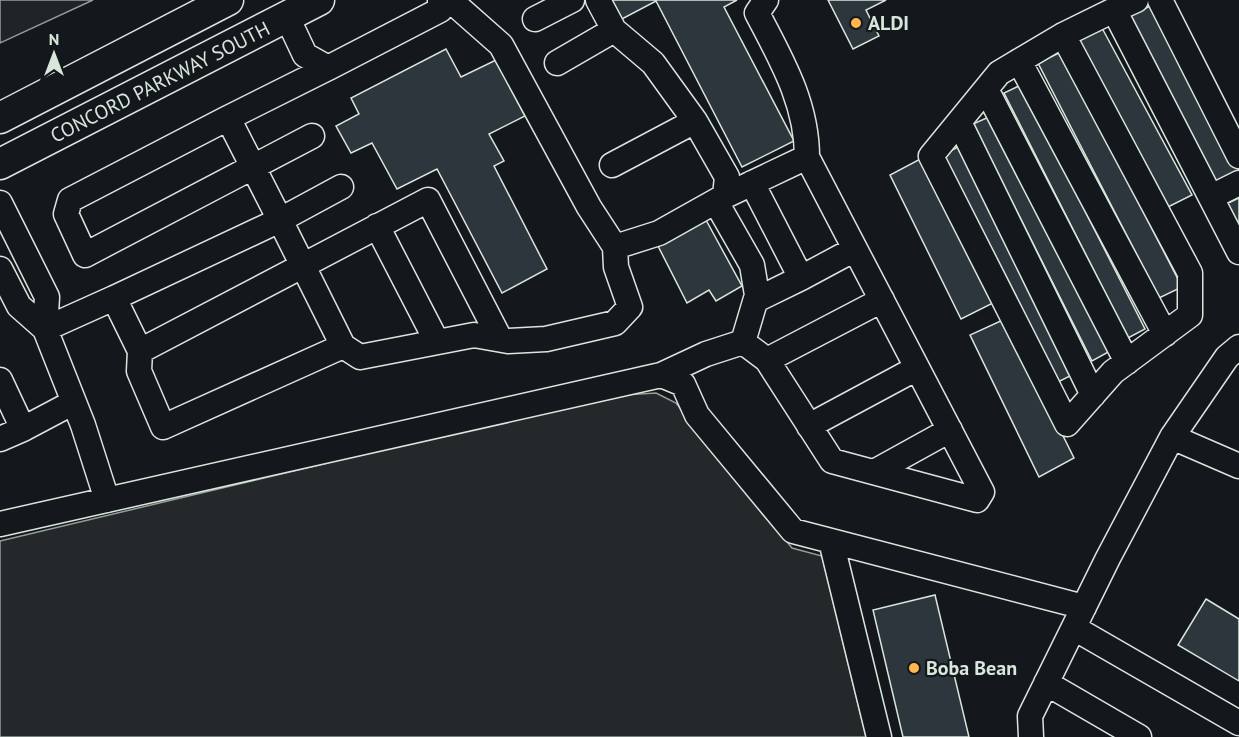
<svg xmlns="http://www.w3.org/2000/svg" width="1239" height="737" font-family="'PT Sans',sans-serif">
<rect width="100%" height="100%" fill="#14181c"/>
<!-- green -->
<path fill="#202428" stroke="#939e99" stroke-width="1.5" d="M 0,0 L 93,0 L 0,43 Z"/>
<!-- parking -->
<path fill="#24282b" stroke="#939e99" stroke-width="1.5" d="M 656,393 L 676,403 L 792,548 L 822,556 L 866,737 L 0,737 L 0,541 L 608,396 Z"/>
<!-- building -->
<path fill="#2c363c" stroke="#d8e6dc" stroke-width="1.5" d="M 609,0 L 737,0 L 724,7 L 794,141 L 742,167 L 656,1 L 620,20 Z
M 828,0 L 886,0 L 866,10 L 879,36 L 853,49 Z
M 1156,3 L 1239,169 L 1239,172 L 1215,184 L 1130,16 Z
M 1102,28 L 1192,195 L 1166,208 L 1076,41 Z
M 446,49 L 461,77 L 496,60 L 525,116 L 489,134 L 504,161 L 494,166 L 547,269 L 502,293 L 437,169 L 397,189 L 372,143 L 351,153 L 336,126 L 359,114 L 351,98 Z
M 1061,52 L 1182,287 L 1159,298 L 1038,63 Z
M 1021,85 L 1145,329 L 1128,338 L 1004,93 Z
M 991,116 L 1112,350 L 1092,361 L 973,124 Z
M 958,147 L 1072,375 L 1054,384 L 940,156 Z
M 924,157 L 997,301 L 961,319 L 890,175 Z
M 1239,198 L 1239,236 L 1222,206 Z
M 706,220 L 742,286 L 716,301 L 709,290 L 687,303 L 658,246 Z
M 1005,319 L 1074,458 L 1039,477 L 970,335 Z
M 935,595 L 969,737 L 903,737 L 873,610 Z
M 1206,599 L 1239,619 L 1239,681 L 1178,645 Z"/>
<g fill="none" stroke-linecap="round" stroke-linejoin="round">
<defs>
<path id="minor" d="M 450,0 L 501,45 L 589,207 L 615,247 L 659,233 L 725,196 L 727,177 L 695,121 L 653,63 L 614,30 L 598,0
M 1160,0 L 1239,156
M 1114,10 L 1136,0
M 287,17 L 305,55 L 328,68 L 440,10 L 440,0
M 535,19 L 572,0
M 1063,35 L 1190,273 L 1190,315 L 1113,372 L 1067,424 L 931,156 L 999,73 L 1063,35 L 1114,10 L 1239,252
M 1019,61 L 1165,334
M 557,63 L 614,30
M 986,89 L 1127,362
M 228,118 L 328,68
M 959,122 L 1093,395
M 312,136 L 85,255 L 66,214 L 70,200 L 228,118 L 280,220 L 114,298 L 140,351 L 139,371 L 163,427 L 343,346 L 360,357 L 474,335 L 508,341 L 546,339 L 615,323 L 630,307 L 616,267 L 615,247
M 612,165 L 695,121
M 752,183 L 801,278 L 855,249
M 341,187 L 280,220 L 343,346
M 725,196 L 807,157 C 807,103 781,59 757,13 L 766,0
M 1211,197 L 1239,183
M 716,202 L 752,265 L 757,295 L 743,342
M 0,203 L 47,297 L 45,329
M 377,226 L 437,342
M 0,269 L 19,306 L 45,329 L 83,425 L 107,500
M 756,300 L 801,278
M 45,329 L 114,298
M 140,351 L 428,200 L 500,339
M 767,360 L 882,300
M 661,375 L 706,354 L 743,342 L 767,360 L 832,461 L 977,500 L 982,492 L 807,157
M 0,380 L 23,429 L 74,402
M 809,426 L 917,368
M 1172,437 L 1239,466
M 0,439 L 23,429
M 874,472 L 950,430
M 0,524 L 661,375 L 683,384 L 697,415 L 793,531 L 1084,607
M 831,541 L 879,737
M 1074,628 L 1239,723
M 1046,683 L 1139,737
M 1031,737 L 1030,716 L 1108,558 L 1172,437 L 1227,357 L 1239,347"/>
<path id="major" d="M 0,118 L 228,0
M 0,164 L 319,0"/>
</defs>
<!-- minor casing -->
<use href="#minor" stroke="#d8e6dc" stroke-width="27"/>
<!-- major casing -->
<use href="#major" stroke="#d8e6dc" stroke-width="33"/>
<!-- minor -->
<use href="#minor" stroke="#14181c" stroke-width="24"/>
<!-- major -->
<use href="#major" stroke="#14181c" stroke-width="30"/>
</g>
<!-- markers -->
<g fill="#ffb74d" stroke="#14181c" stroke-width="2">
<circle cx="856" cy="23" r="6"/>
<circle cx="914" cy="668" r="6"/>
</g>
<g text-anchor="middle" stroke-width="4.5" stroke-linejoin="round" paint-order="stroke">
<!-- poi labels -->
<g font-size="20" font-weight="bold" fill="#d8e6dc" stroke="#14181c" text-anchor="start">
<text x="868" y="30">ALDI</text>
<text x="926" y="675">Boba Bean</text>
</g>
<!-- street labels -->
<g font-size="20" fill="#d8e6dc" stroke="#14181c">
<text transform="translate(160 82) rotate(-27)" y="7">CONCORD PARKWAY SOUTH</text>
</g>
</g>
<!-- north arrow -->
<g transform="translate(54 54)" stroke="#14181c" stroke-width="4.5" paint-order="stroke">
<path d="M0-4.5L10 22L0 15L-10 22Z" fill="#d8e6dc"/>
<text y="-9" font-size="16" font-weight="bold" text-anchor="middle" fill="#d8e6dc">N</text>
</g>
</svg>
